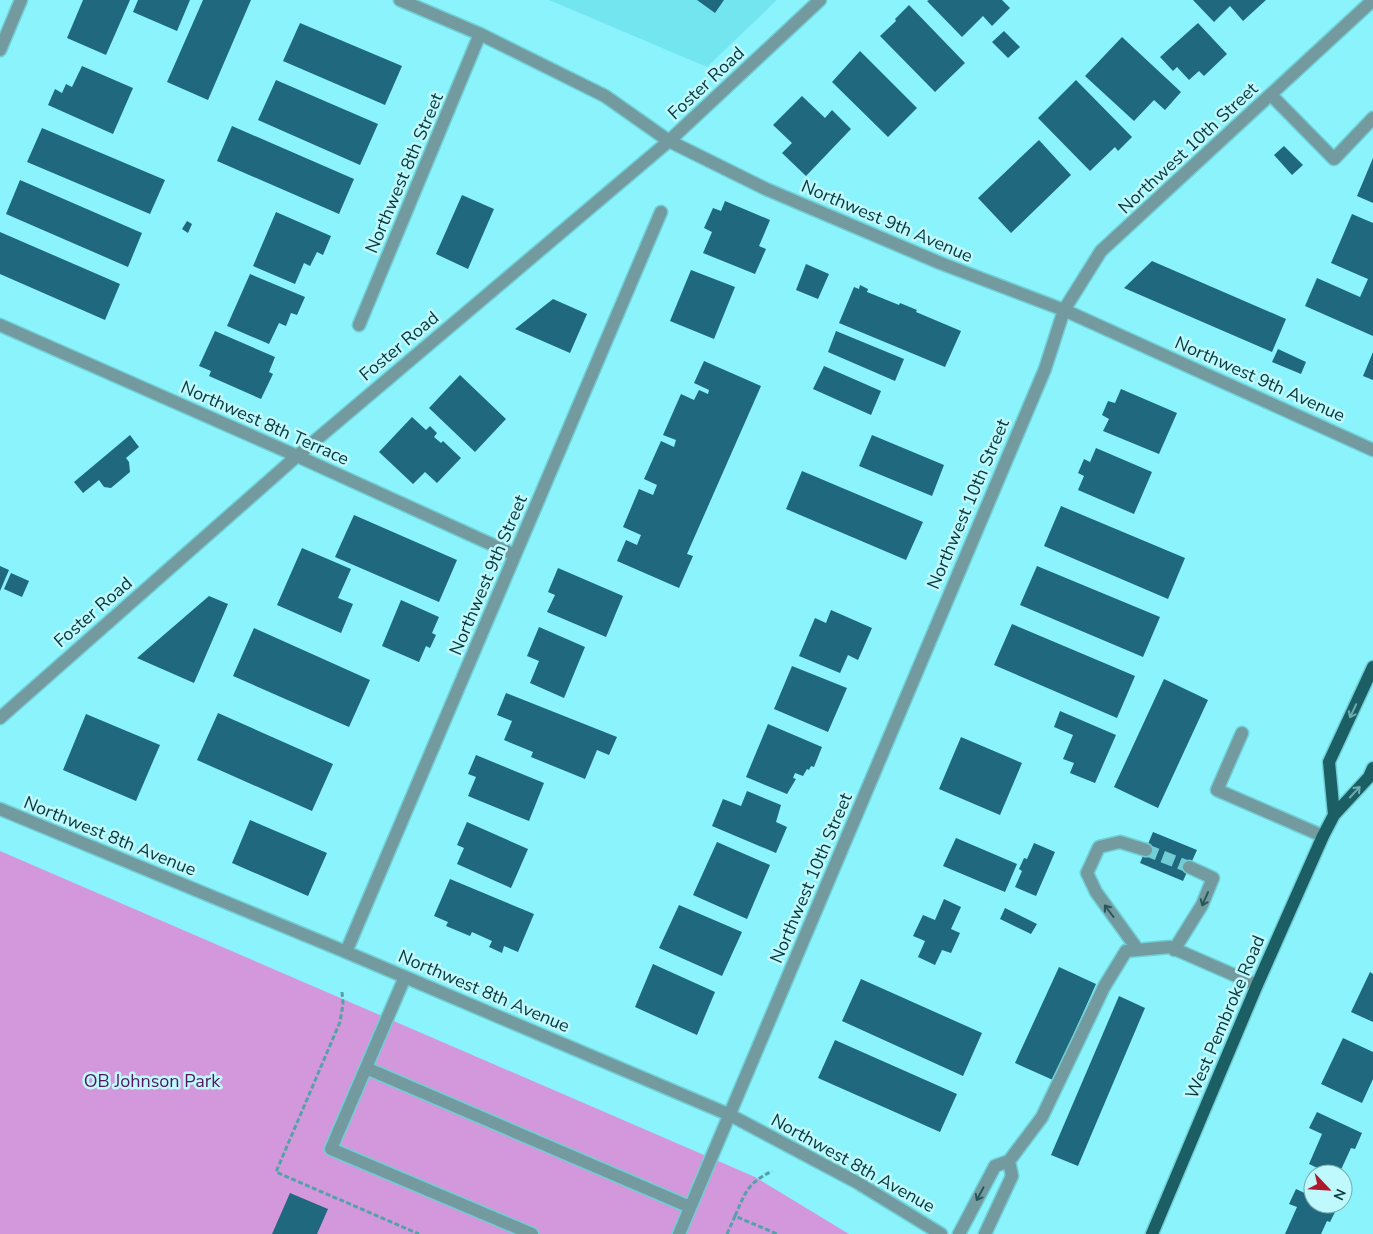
<svg xmlns="http://www.w3.org/2000/svg" width="1373" height="1234" font-family="'Nunito Sans',sans-serif">
<rect width="100%" height="100%" fill="#8bf3fc"/>
<!-- built -->
<path fill="#72e5ef" d="M 549,0 L 777,0 L 707,67 Z"/>
<!-- green -->
<path fill="#d398db" d="M 0,851 L 755,1177 L 849,1234 L 0,1234 Z"/>
<!-- building -->
<path fill="#1f687e" d="M 83,0 L 130,0 L 106,55 L 67,38 Z
M 138,0 L 190,0 L 177,31 L 133,12 Z
M 203,0 L 251,0 L 208,100 L 167,82 Z
M 697,0 L 724,0 L 715,13 Z
M 929,0 L 1002,0 L 1010,8 L 992,26 L 983,16 L 962,37 L 927,1 Z
M 1193,0 L 1266,0 L 1243,21 L 1230,6 L 1214,22 Z
M 909,5 L 965,63 L 935,92 L 880,36 L 896,21 L 895,19 Z
M 300,23 L 402,66 L 385,105 L 283,61 Z
M 1198,23 L 1227,54 L 1204,76 L 1199,71 L 1189,80 L 1177,67 L 1173,71 L 1160,57 Z
M 1004,31 L 1020,47 L 1008,58 L 992,42 Z
M 1122,37 L 1181,92 L 1165,110 L 1154,100 L 1134,121 L 1085,76 Z
M 860,51 L 917,108 L 888,137 L 832,82 Z
M 82,66 L 133,88 L 113,134 L 48,105 L 55,89 L 62,93 L 66,84 L 72,87 Z
M 276,80 L 378,124 L 360,165 L 258,120 Z
M 1076,80 L 1132,137 L 1118,151 L 1115,147 L 1090,171 L 1038,118 Z
M 802,96 L 825,118 L 832,110 L 851,129 L 806,176 L 782,153 L 792,143 L 773,125 Z
M 232,126 L 354,179 L 339,214 L 217,161 Z
M 42,128 L 165,180 L 150,214 L 27,162 Z
M 1039,140 L 1071,175 L 1011,233 L 978,198 Z
M 1284,146 L 1303,165 L 1292,175 L 1274,155 Z
M 1373,158 L 1373,203 L 1357,196 Z
M 20,180 L 142,233 L 128,267 L 6,214 Z
M 462,195 L 494,209 L 468,269 L 436,254 Z
M 725,201 L 770,220 L 759,246 L 766,249 L 755,274 L 703,253 L 712,232 L 704,228 L 713,208 L 721,211 Z
M 276,212 L 331,236 L 323,255 L 317,252 L 310,266 L 304,263 L 295,284 L 253,266 Z
M 1352,214 L 1373,223 L 1373,336 L 1305,306 L 1317,278 L 1360,297 L 1368,279 L 1331,263 Z
M 187,221 L 192,224 L 188,233 L 182,229 Z
M 0,232 L 120,284 L 105,320 L 0,274 Z
M 1152,261 L 1286,319 L 1272,352 L 1124,288 Z
M 806,264 L 829,274 L 818,299 L 796,290 Z
M 691,270 L 735,287 L 714,339 L 670,321 Z
M 250,274 L 305,297 L 297,315 L 291,313 L 286,326 L 279,323 L 269,344 L 227,326 Z
M 860,285 L 868,289 L 867,292 L 899,305 L 900,303 L 917,310 L 916,312 L 961,331 L 945,367 L 839,323 L 854,287 L 859,289 Z
M 553,299 L 587,314 L 570,353 L 515,329 Z
M 215,331 L 275,357 L 269,372 L 273,374 L 261,399 L 209,376 L 211,371 L 199,366 Z
M 836,331 L 904,359 L 895,381 L 828,352 Z
M 1278,349 L 1306,362 L 1301,374 L 1272,362 Z
M 1373,352 L 1373,380 L 1363,376 Z
M 704,361 L 761,386 L 687,554 L 693,556 L 679,588 L 617,561 L 626,540 L 637,545 L 641,535 L 623,527 L 639,489 L 653,495 L 657,485 L 644,479 L 661,441 L 674,447 L 676,440 L 663,435 L 681,394 L 694,400 L 699,390 L 708,394 L 709,390 L 694,383 Z
M 824,366 L 881,391 L 871,415 L 813,389 Z
M 460,375 L 506,419 L 475,452 L 429,408 Z
M 1121,389 L 1177,413 L 1159,454 L 1103,431 L 1109,419 L 1102,415 L 1108,401 L 1115,403 Z
M 412,417 L 426,430 L 430,426 L 437,433 L 434,437 L 441,443 L 443,441 L 461,458 L 437,483 L 425,472 L 413,484 L 379,452 Z
M 130,435 L 139,447 L 126,458 L 129,462 L 130,472 L 111,488 L 104,487 L 99,480 L 83,493 L 74,482 Z
M 872,435 L 944,465 L 932,496 L 859,466 Z
M 1096,448 L 1152,472 L 1134,514 L 1078,490 L 1084,476 L 1078,473 L 1084,459 L 1090,462 Z
M 802,471 L 923,522 L 906,560 L 786,509 Z
M 1061,506 L 1185,558 L 1168,599 L 1044,546 Z
M 354,515 L 457,560 L 439,602 L 335,557 Z
M 302,548 L 351,569 L 338,598 L 353,604 L 341,633 L 277,605 Z
M 0,566 L 9,570 L 0,591 Z
M 1037,566 L 1160,617 L 1143,657 L 1020,605 Z
M 558,568 L 623,596 L 606,637 L 547,612 L 555,595 L 548,592 Z
M 11,573 L 29,581 L 22,597 L 4,589 Z
M 209,596 L 228,604 L 194,683 L 137,658 Z
M 401,600 L 439,617 L 432,633 L 436,635 L 430,648 L 426,646 L 419,662 L 382,646 Z
M 831,610 L 872,628 L 858,660 L 848,655 L 840,673 L 799,656 L 815,618 L 826,623 Z
M 1012,624 L 1135,676 L 1117,718 L 994,665 Z
M 539,627 L 585,647 L 564,698 L 530,683 L 539,661 L 527,656 Z
M 254,628 L 370,680 L 349,727 L 233,676 Z
M 792,666 L 847,688 L 828,732 L 774,709 Z
M 1164,679 L 1208,700 L 1158,808 L 1114,787 Z
M 506,693 L 617,737 L 609,755 L 597,750 L 585,779 L 531,757 L 533,752 L 504,740 L 512,721 L 497,715 Z
M 1060,711 L 1116,735 L 1095,783 L 1070,773 L 1074,763 L 1063,759 L 1073,735 L 1054,727 Z
M 218,713 L 333,764 L 312,811 L 197,760 Z
M 86,714 L 160,745 L 136,801 L 63,770 Z
M 768,724 L 822,747 L 814,767 L 811,766 L 809,770 L 807,769 L 803,776 L 795,773 L 793,778 L 796,779 L 787,794 L 746,777 Z
M 961,737 L 1022,763 L 1000,815 L 939,789 Z
M 476,755 L 544,783 L 529,821 L 468,796 L 476,777 L 468,774 Z
M 747,791 L 781,805 L 776,822 L 787,827 L 776,853 L 712,826 L 723,799 L 741,806 Z
M 250,820 L 327,853 L 308,896 L 232,863 Z
M 467,822 L 528,849 L 511,888 L 457,864 L 464,848 L 457,845 Z
M 1153,832 L 1197,850 L 1183,881 L 1140,863 Z
M 956,838 L 1017,864 L 1005,892 L 943,866 Z
M 717,842 L 770,865 L 747,919 L 693,895 Z
M 1034,843 L 1055,852 L 1036,896 L 1015,887 L 1022,871 L 1019,869 L 1024,858 L 1027,859 Z
M 450,879 L 534,914 L 518,952 L 504,946 L 502,953 L 489,947 L 492,941 L 472,932 L 470,936 L 446,926 L 448,922 L 434,916 Z
M 944,899 L 961,907 L 951,929 L 960,933 L 951,953 L 942,950 L 935,965 L 918,957 L 925,941 L 913,936 L 923,915 L 935,920 Z
M 679,905 L 742,932 L 722,976 L 659,948 Z
M 1005,908 L 1037,924 L 1031,934 L 1000,919 Z
M 653,964 L 715,992 L 697,1035 L 635,1007 Z
M 1059,967 L 1096,984 L 1053,1080 L 1015,1063 Z
M 1370,972 L 1373,974 L 1373,1022 L 1351,1012 Z
M 861,979 L 982,1033 L 963,1076 L 842,1021 Z
M 1119,996 L 1145,1008 L 1078,1166 L 1051,1155 Z
M 1343,1038 L 1373,1052 L 1373,1079 L 1362,1103 L 1321,1084 Z
M 835,1040 L 957,1094 L 940,1132 L 818,1078 Z
M 1317,1112 L 1362,1133 L 1355,1149 L 1351,1148 L 1339,1174 L 1330,1174 L 1309,1164 L 1322,1134 L 1309,1128 Z
M 1296,1189 L 1313,1197 L 1313,1204 L 1328,1204 L 1337,1208 L 1330,1222 L 1327,1221 L 1321,1234 L 1285,1234 L 1297,1207 L 1289,1204 Z
M 290,1193 L 328,1209 L 317,1234 L 272,1234 Z"/>
<g fill="none" stroke-linecap="round" stroke-linejoin="round">
<!-- minor-tunnel -->
<path stroke="#71ced5" stroke-width="12" stroke-dasharray="12 6" stroke-linecap="butt" d="M 1146,850 L 1189,867"/>
<defs>
<path id="minor" d="M 400,0 L 480,34 L 605,96 L 669,141 L 766,189 L 940,263 L 1064,310 L 1373,450
M 0,50 L 21,0
M 1271,95 L 1334,159 L 1373,118
M 0,325 L 297,456 L 515,555
M 359,325 L 480,34
M 0,718 L 297,456 L 669,141 L 820,0
M 1242,733 L 1217,790 L 1323,836
M 0,809 L 346,952 L 730,1115 L 858,1183 L 941,1234
M 1138,950 L 1096,892 L 1087,873 L 1099,847 L 1120,842 L 1146,850
M 1174,950 L 1202,905 L 1213,878 L 1189,867
M 346,952 L 661,212
M 405,977 L 331,1149 L 532,1234
M 366,1068 L 690,1207
M 679,1234 L 1045,369 L 1064,310 L 1101,251 L 1373,0
M 959,1234 L 995,1166 L 1009,1161 L 1042,1117 L 1104,987 L 1126,951 L 1170,947 L 1257,985
M 985,1234 L 1012,1176 L 1009,1161"/>
<path id="major" d="M 1334,815 L 1329,762 L 1373,667
M 1152,1234 L 1257,985 L 1323,836 L 1334,815 L 1369,777 L 1373,768"/>
</defs>
<!-- minor casing -->
<use href="#minor" stroke="#71ced5" stroke-width="15"/>
<!-- major casing -->
<use href="#major" stroke="#71ced5" stroke-width="15"/>
<!-- path -->
<path stroke="#52a2a8" stroke-width="3" stroke-dasharray="5 2.5" stroke-linecap="butt" d="M 342,992 L 343,1004 L 340,1022 L 276,1172 L 419,1234
M 735,1216 C 746,1191 747,1184 772,1171
M 727,1234 L 735,1216 L 777,1234"/>
<!-- minor -->
<use href="#minor" stroke="#739b9f" stroke-width="12"/>
<!-- major -->
<use href="#major" stroke="#1b5f64" stroke-width="12"/>
</g>
<!-- one-way arrows -->
<defs><path id="oneway-shaft" d="M-6 0H5M1.5-3L5.5 0L1.5 3" fill="none" stroke-width="1.6" stroke-linecap="round" stroke-linejoin="round" transform="scale(1.25)"/></defs>
<g stroke="#6dacb1">
<use href="#oneway-shaft" transform="translate(1353 711) rotate(115)"/>
<use href="#oneway-shaft" transform="translate(1355 792) rotate(-47)"/>
</g>
<g stroke="#275659">
<use href="#oneway-shaft" transform="translate(1205 899) rotate(114)"/>
<use href="#oneway-shaft" transform="translate(1109 911) rotate(-127)"/>
<use href="#oneway-shaft" transform="translate(980 1194) rotate(118)"/>
</g>
<g text-anchor="middle" stroke-width="5" stroke-linejoin="round" paint-order="stroke">
<!-- street labels -->
<g font-size="18" fill="#07383b" stroke="#bff9fe">
<text transform="translate(706 83) rotate(-43)" y="6">Foster Road</text>
<text transform="translate(1188 148) rotate(-43)" y="6">Northwest 10th Street</text>
<text transform="translate(404 173) rotate(-67)" y="6">Northwest 8th Street</text>
<text transform="translate(887 221) rotate(23)" y="6">Northwest 9th Avenue</text>
<text transform="translate(399 346) rotate(-40)" y="6">Foster Road</text>
<text transform="translate(1260 379) rotate(24)" y="6">Northwest 9th Avenue</text>
<text transform="translate(265 423) rotate(24)" y="6">Northwest 8th Terrace</text>
<text transform="translate(968 504) rotate(-67)" y="6">Northwest 10th Street</text>
<text transform="translate(488 575) rotate(-67)" y="6">Northwest 9th Street</text>
<text transform="translate(93 612) rotate(-41)" y="6">Foster Road</text>
<text transform="translate(110 836) rotate(22)" y="6">Northwest 8th Avenue</text>
<text transform="translate(811 878) rotate(-67)" y="6">Northwest 10th Street</text>
<text transform="translate(484 991) rotate(23)" y="6">Northwest 8th Avenue</text>
<text transform="translate(1225 1017) rotate(-67)" y="6">West Pembroke Road</text>
<text transform="translate(853 1163) rotate(29)" y="6">Northwest 8th Avenue</text>
</g>
<!-- park labels -->
<g font-size="18" fill="#55155e" stroke="#bff9fe">
<text x="152" y="1087">OB Johnson Park</text>
</g>
</g>
<!-- north arrow -->
<g transform="translate(1328 1189) rotate(115)"><circle r="24" fill="#bff9fe" stroke="#75acb0"/>
<path d="M0-4L9 19L0 12L-9 19Z" fill="#ae1a2a"/>
<text y="-8" font-size="14" font-weight="bold" text-anchor="middle" fill="#07383b">N</text>
</g>
</svg>
